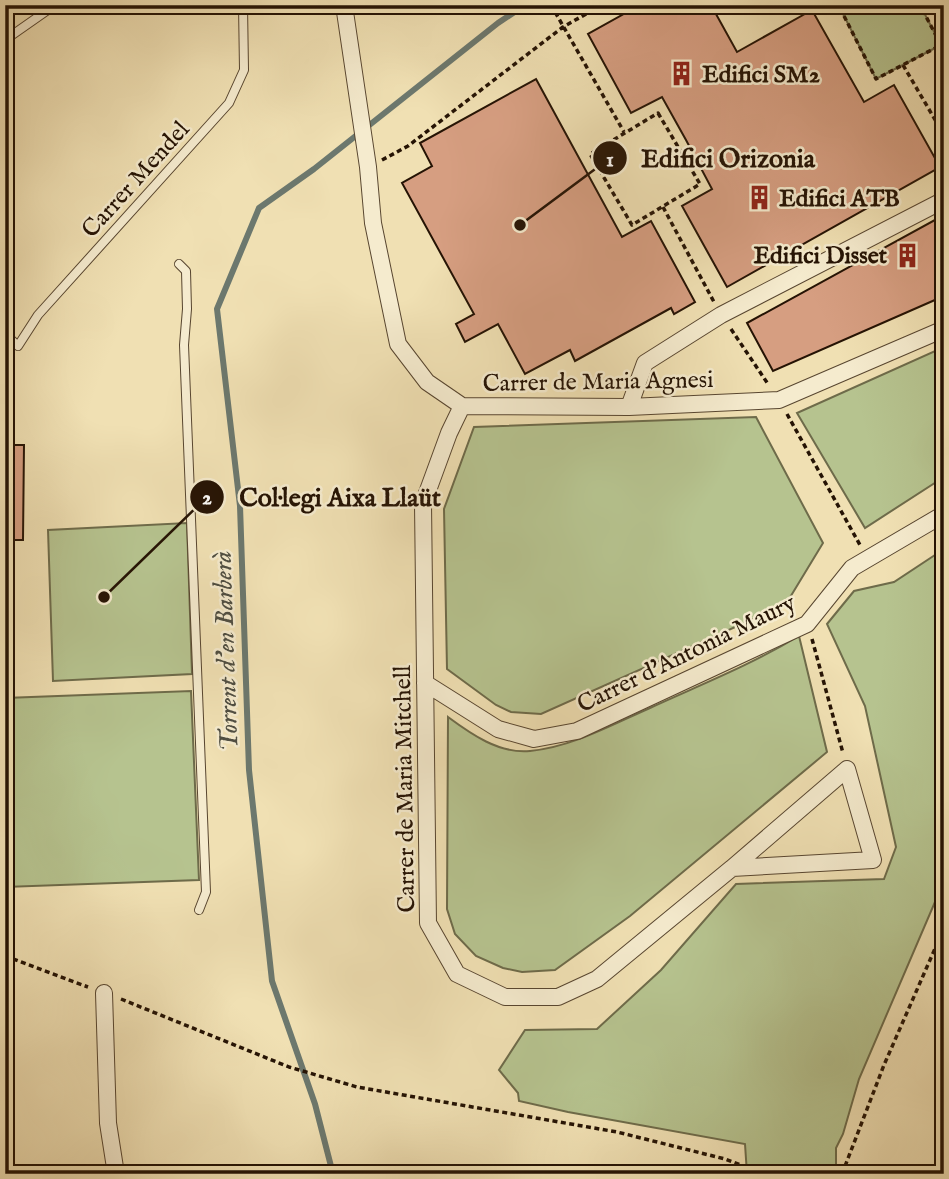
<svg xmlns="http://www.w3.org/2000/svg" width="949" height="1179" font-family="'IM FELL English',serif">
<rect width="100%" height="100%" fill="#f0e0b3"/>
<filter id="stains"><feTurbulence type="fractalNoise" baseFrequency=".00286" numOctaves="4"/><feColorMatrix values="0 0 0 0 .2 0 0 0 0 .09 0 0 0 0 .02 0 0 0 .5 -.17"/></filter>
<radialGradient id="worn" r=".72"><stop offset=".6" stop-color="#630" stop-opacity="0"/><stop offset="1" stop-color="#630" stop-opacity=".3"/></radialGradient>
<!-- green -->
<path fill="#b6c38f" stroke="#6e6b4a" stroke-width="2" d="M 850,5 L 920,5 L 941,45 L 876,79 L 841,10 Z
M 944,347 L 944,477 L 865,528 L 797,413 Z
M 756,417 L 823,543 L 789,599 L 771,611 L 541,714 L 511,712 L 496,705 L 447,669 L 444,509 L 474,427 Z
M 187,523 L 192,674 L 53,681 L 48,530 Z
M 944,549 L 944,881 L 859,1079 L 843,1134 L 836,1148 L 836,1174 L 747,1174 L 745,1144 L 568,1112 L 519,1101 L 518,1093 L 499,1070 L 525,1030 L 597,1029 L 661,970 L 736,884 L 884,879 L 896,847 L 865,706 L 827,624 L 854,591 L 894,582 Z
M 799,636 L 827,752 L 630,916 L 555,970 L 522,972 L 503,968 L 476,956 L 455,934 L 447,909 L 448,717 C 471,734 499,754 530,751 C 572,747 611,725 650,708 C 700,685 751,665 799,636 Z
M 191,691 L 199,880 L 5,887 L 5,698 Z"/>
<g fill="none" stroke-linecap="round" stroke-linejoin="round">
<!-- stream -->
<path stroke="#6c786e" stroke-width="6" d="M 333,1174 L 315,1104 L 272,981 L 249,770 L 240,506 L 217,309 L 259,208 L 314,169 L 498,23 L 525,5"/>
</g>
<!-- building -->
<path fill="#d69e81" stroke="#251304" stroke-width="2" d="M 640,5 L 711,5 L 737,52 L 812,10 L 864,102 L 894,85 L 940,167 L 727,287 L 682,206 L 712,189 L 686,140 L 662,97 L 631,113 L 588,34 Z
M 536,79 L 622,237 L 651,221 L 695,302 L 674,314 L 671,308 L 575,361 L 570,350 L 525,374 L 498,324 L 465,342 L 456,324 L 474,314 L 402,183 L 432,166 L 420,143 Z
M 944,215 L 944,296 L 773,371 L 747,323 Z
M 5,445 L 24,445 L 23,540 L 5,540 Z"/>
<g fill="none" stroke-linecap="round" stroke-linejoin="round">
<defs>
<path id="service" d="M 5,40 L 55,5
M 179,264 L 186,271 L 187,309 L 184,345 L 206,892 L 199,910
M 5,334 L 18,346 L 38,315 L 229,103 L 244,70 L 243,5"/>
<path id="minor" d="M 344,5 L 368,167 L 373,223 L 398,344 L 427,382 L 462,406 L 629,407 L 779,400 L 944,329
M 462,406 L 449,433 L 423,504 L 428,923 L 457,974 L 505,997 L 558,997 L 597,979 L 732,868 L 873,860 L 847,769 L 732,868
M 629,407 L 645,363 L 721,315 L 944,200
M 425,683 L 498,729 L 534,739 L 577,731 L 807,624 L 852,568 L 944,514
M 104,993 L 108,1123 L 116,1174"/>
</defs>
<!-- service casing -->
<use href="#service" stroke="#584630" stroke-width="10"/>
<!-- minor casing -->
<use href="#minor" stroke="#584630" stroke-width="18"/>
<!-- path -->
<path stroke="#251304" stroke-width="3.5" stroke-dasharray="5 3.5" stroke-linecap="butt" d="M 551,5 L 624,132
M 850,5 L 841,10 L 876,79 L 941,45 L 920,5
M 903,65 L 944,135
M 658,113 L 700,184 L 632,225 L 590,154 Z
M 382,160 L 408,146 L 563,27 L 602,5
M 663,207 L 714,302
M 731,329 L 768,384
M 787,414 L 860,545
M 812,639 L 843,753
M 5,956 L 88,987
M 121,999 L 289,1067 L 357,1087 L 617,1132 L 725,1159 L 765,1174
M 842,1174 L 884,1065 L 944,928"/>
<!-- service -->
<use href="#service" stroke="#f5ebce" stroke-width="8"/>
<!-- minor -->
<use href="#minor" stroke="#f5ebce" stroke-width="16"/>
</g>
<!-- icons -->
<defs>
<symbol id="building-bare" viewBox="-9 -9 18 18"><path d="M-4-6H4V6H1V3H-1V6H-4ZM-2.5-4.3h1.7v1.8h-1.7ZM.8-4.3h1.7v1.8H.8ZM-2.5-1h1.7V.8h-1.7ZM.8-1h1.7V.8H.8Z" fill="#8f2418" stroke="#f5ebce" stroke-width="2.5" paint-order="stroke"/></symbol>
</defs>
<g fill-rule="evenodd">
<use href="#building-bare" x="664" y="56" width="35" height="35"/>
<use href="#building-bare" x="742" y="180" width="35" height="35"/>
<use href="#building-bare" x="890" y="238" width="35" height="35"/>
</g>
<g text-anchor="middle" stroke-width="5" stroke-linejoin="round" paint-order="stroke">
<!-- poi labels -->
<g font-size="24" font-weight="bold" fill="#251304" stroke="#f5ebce" text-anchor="start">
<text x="702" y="82">Edifici SM2</text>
<text x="779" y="206">Edifici ATB</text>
<text x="887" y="263" text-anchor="end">Edifici Disset</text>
</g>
<!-- street labels -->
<g font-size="24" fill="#251304" stroke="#f5ebce">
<text transform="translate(135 179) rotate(-48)" y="8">Carrer Mendel</text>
<text transform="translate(598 381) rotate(-1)" y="8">Carrer de Maria Agnesi</text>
<text transform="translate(686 653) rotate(-26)" y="8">Carrer d'Antonia Maury</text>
<text transform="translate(404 789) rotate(-91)" y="8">Carrer de Maria Mitchell</text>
</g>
<!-- water labels -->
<g font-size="26" font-style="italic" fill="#4f4e42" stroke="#f5ebce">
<text transform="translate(225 651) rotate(-92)" y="9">Torrent d'en Barberà</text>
</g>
</g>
<!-- callouts -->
<path fill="none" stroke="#251304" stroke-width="2.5" d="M520 225L610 158M104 597L207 497"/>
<g fill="#251304" stroke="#f5ebce" stroke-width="2.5">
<circle cx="520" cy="225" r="7"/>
<circle cx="104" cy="597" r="7"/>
<circle cx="610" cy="158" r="18"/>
<circle cx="207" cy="497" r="18"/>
</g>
<g font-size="21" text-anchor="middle" font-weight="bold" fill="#fff">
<text x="610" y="166">1</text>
<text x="207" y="504">2</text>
</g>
<g font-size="26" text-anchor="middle" font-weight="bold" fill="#251304" stroke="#f5ebce" stroke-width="5" stroke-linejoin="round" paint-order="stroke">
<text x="728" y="167">Edifici Orizonia</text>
<text x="340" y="506">Col·legi Aixa Llaüt</text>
</g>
<!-- margin -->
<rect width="949" height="1179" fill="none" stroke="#f0e0b3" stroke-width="28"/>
<rect x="7" y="7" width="935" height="1165" fill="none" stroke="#251304" stroke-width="3.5"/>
<rect x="14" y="14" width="921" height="1151" fill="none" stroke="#251304" stroke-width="2"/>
<rect width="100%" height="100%" filter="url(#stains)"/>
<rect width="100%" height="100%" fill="url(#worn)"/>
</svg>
